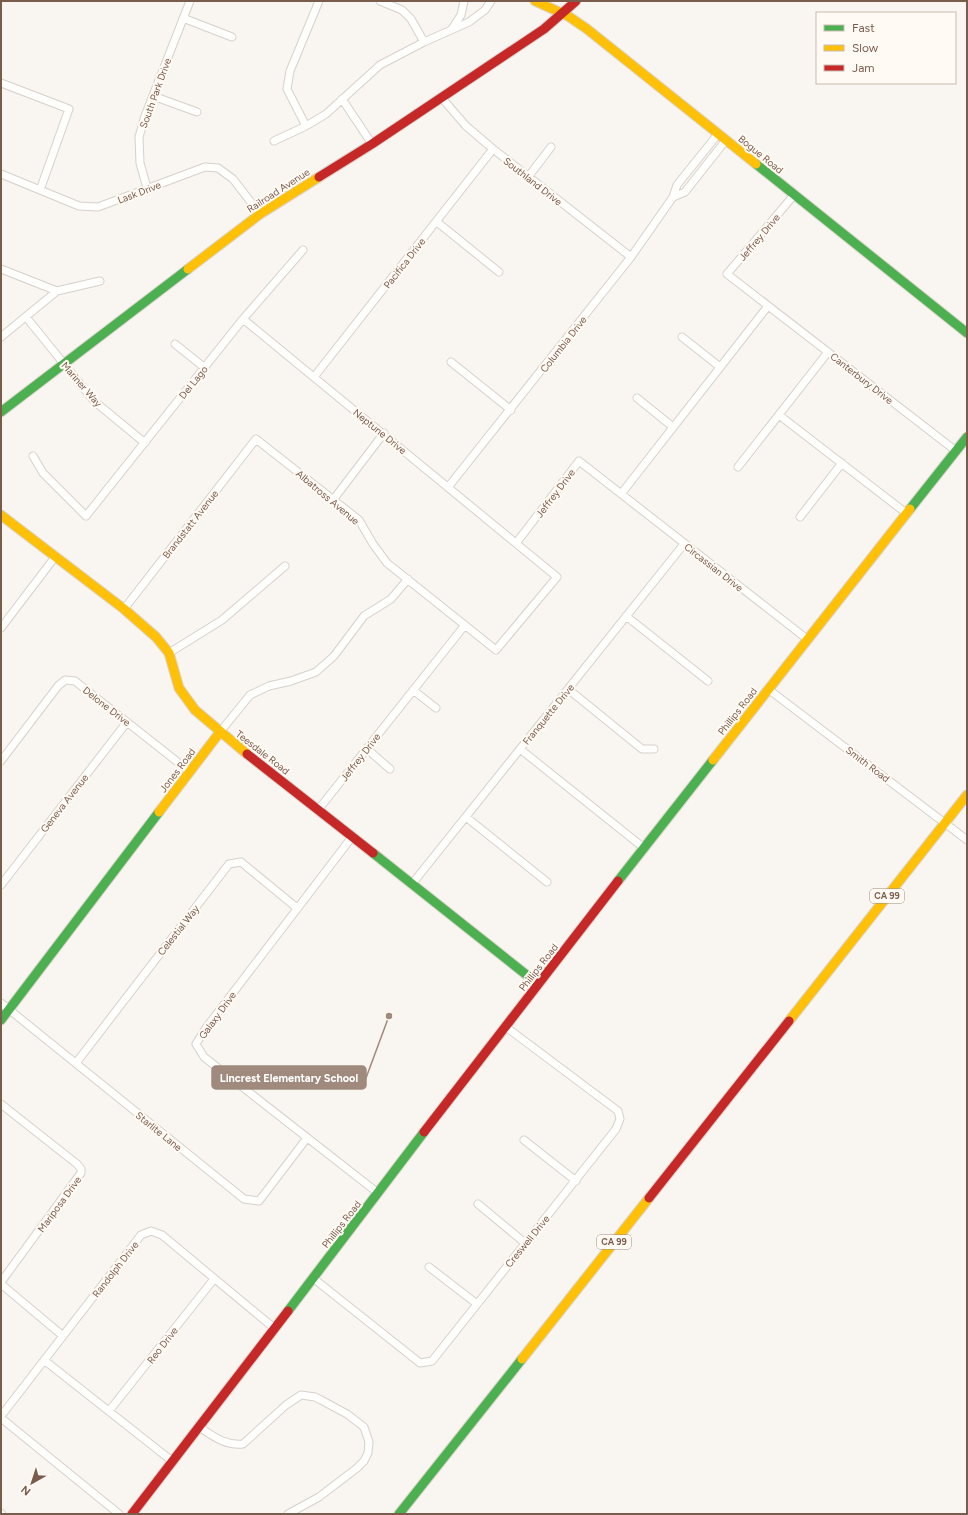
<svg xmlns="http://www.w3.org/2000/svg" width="968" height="1515" font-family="Figtree,sans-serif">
<rect width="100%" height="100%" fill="#f9f5f0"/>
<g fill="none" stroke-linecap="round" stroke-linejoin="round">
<defs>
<path id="street" d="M 380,1 L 402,10 L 411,19 L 424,42
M 183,18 L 232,37
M 452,29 L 461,15 L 464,1
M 1,83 L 69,109 L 40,190
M 153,96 L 197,112
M 441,97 L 466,126 L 493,149 L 631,257
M 342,99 L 372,144
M 306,126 L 287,89 L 290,71 L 319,1
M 274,141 L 306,126 L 326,114 L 380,65 L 424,42 L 469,22 L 485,10 L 491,1
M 1,174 L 79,206 L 98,207 L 205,167 L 218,168 L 233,179 L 260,214
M 528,177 L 551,147
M 147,188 L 140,163 L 139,137 L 145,116 L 190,1
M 794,195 L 727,274 L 956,451
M 673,197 L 685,192 L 726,140
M 437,222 L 499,272
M 1,269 L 57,291
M 26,317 L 94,401 L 145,443
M 1,337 L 57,291 L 100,281
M 682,337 L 720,367
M 175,344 L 205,368
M 451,362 L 511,410
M 314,377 L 493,149
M 637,398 L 673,427
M 779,415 L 906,513
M 33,456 L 43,473 L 86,516 L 243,319 L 303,250
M 738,467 L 828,352
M 449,486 L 631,257 L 673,197 L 677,185 L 718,134
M 621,494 L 768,306
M 333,500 L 384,433
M 800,517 L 842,463
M 517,542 L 579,461 L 807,639
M 124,609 L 256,439 L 359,520 L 373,544 L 387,563 L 496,650 L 557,577 L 243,319
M 626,616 L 708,681
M 1,628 L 55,557
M 169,653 L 222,620 L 285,566
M 568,689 L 642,749 L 654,749
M 768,689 L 967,840
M 413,690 L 436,708
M 220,732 L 250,695 L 269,686 L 291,681 L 316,672 L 334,656 L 364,616 L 391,599 L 408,579
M 367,749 L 390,769
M 520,749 L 644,848
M 1,761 L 58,686 L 65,680 L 75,681 L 80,685 L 189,771
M 318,810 L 465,625
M 466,817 L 547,882
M 352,837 L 206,1028 L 196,1044 L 204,1057 L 378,1193
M 412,884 L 684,544
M 1,885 L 127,722
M 1,1003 L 244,1199 L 259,1201 L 307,1138
M 76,1063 L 229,864 L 241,862 L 297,908
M 1,1104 L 77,1164 L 81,1169 L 81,1173 L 1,1282
M 524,1140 L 576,1181
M 478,1204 L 525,1243
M 429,1267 L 477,1304
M 313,1278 L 420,1363 L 432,1361 L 616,1129 L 620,1119 L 618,1111 L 506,1027
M 1,1284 L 63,1336
M 44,1360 L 172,1461
M 109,1411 L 214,1279
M 1,1416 L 141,1235 L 151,1231 L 162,1235 L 274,1328
M 1,1418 L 119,1514
M 199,1427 C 213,1436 225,1446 243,1444 L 286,1405 L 301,1395 L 315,1397 L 321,1400 L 347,1414 L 364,1427 L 369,1442 L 368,1453 L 364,1461 L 357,1468 L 319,1497 L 288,1514
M 1,1513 L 2,1514"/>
<path id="fast" d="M 756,164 L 967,333
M 1,412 L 188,269
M 910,509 L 967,437
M 373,853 L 538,984
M 618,881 L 713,760
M 1,1020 L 159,812
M 288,1311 L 424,1132
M 399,1514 L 522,1359"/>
<path id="slow" d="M 535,1 L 568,16 L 587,29 L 756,164
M 188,269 L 260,214 L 319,177
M 1,515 L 124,609 L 156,637 L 169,653 L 179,688 L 195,710 L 247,754
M 713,760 L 910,509
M 159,812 L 220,732
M 789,1021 L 967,795
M 522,1359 L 649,1198"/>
<path id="jam" d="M 319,177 L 372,144 L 544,29 L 576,1
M 247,754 L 373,853
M 424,1132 L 618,881
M 649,1198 L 789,1021
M 132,1514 L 288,1311"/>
</defs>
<!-- street casing -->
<use href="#street" stroke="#d7d1cb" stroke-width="9"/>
<!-- fast casing -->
<use href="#fast" stroke="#d9d2cb" stroke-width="11"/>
<!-- slow casing -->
<use href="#slow" stroke="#d9d2cb" stroke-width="11"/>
<!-- jam casing -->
<use href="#jam" stroke="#d9d2cb" stroke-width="11"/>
<!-- street -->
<use href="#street" stroke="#fefefd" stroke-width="7"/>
<!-- fast -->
<use href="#fast" stroke="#4caf50" stroke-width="9"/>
<!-- slow -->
<use href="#slow" stroke="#ffc107" stroke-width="9"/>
<!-- jam -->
<use href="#jam" stroke="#c62828" stroke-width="9"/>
</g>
<g text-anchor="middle" stroke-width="4" stroke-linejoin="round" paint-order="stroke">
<!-- shield labels -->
<g fill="#fffaf3" stroke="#a28b7f" stroke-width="1">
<rect x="870" y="889" width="34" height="14" rx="3"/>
<rect x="597" y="1235" width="34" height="14" rx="3"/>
</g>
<g font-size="9" font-weight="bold" fill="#7a5c4d">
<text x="887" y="899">CA 99</text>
<text x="614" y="1245">CA 99</text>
</g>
<!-- street labels -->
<g font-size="10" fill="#7a5c4d" stroke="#fffaf3">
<text transform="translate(155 93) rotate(-70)" y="4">South Park Drive</text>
<text transform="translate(761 154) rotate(39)" y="4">Bogue Road</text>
<text transform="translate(533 181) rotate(38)" y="4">Southland Drive</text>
<text transform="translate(278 190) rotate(-33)" y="4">Railroad Avenue</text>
<text transform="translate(139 192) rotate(-21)" y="4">Lask Drive</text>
<text transform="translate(759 237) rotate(-50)" y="4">Jeffrey Drive</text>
<text transform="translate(404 263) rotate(-52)" y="4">Pacifica Drive</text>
<text transform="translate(563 344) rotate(-52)" y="4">Columbia Drive</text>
<text transform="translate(862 378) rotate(38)" y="4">Canterbury Drive</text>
<text transform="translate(193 382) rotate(-51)" y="4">Del Lago</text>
<text transform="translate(82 384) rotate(49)" y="4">Mariner Way</text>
<text transform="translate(380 431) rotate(39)" y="4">Neptune Drive</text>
<text transform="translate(555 493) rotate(-53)" y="4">Jeffrey Drive</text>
<text transform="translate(328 497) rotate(40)" y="4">Albatross Avenue</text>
<text transform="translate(190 524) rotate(-52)" y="4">Brandstatt Avenue</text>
<text transform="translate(714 567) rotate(38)" y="4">Circassian Drive</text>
<text transform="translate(107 706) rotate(38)" y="4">Delone Drive</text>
<text transform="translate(737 711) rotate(-52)" y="4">Phillips Road</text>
<text transform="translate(548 714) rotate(-51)" y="4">Franquette Drive</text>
<text transform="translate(263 752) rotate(38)" y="4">Teesdale Road</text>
<text transform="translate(360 757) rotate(-52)" y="4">Jeffrey Drive</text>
<text transform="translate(868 764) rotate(37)" y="4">Smith Road</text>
<text transform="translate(177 770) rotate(-53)" y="4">Jones Road</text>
<text transform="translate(64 803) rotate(-52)" y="4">Geneva Avenue</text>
<text transform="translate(178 930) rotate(-52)" y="4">Celestial Way</text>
<text transform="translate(538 967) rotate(-52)" y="4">Phillips Road</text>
<text transform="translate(217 1015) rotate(-54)" y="4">Galaxy Drive</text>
<text transform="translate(159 1131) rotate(39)" y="4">Starlite Lane</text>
<text transform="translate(59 1204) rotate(-54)" y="4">Mariposa Drive</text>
<text transform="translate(341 1224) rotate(-52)" y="4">Phillips Road</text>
<text transform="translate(527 1241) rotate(-51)" y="4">Creswell Drive</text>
<text transform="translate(115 1269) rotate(-52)" y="4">Randolph Drive</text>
<text transform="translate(162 1345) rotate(-52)" y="4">Reo Drive</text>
</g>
</g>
<!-- callouts -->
<path fill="none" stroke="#9f8a7d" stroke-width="1.5" d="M389 1016L366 1078"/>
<circle fill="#9f8a7d" stroke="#fffaf3" stroke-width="1.5" cx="389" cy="1016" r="4"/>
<rect fill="#9f8a7d" stroke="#9f8a7d" stroke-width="1.5" x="212" y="1066" width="154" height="23" rx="4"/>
<g font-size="11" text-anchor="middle" font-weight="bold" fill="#fff">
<text x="289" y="1082">Lincrest Elementary School</text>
</g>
<!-- border -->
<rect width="968" height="1515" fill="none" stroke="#7a5c4d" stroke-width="4"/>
<!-- legend -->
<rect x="816" y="12" width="140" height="72" fill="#fffaf3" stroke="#cabbb1"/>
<rect x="824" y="25" width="20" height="6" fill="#4caf50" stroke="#cabbb1"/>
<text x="852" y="32" font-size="12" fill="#7a5c4d">Fast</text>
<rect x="824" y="45" width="20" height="6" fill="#ffc107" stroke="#cabbb1"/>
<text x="852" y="52" font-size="12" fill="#7a5c4d">Slow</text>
<rect x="824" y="65" width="20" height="6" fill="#c62828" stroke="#cabbb1"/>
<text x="852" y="72" font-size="12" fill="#7a5c4d">Jam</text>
<!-- north arrow -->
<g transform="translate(32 1483) rotate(219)" stroke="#fffaf3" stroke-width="3" paint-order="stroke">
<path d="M0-3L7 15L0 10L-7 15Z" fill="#7a5c4d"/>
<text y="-6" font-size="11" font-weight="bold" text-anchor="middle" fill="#7a5c4d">N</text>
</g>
</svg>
